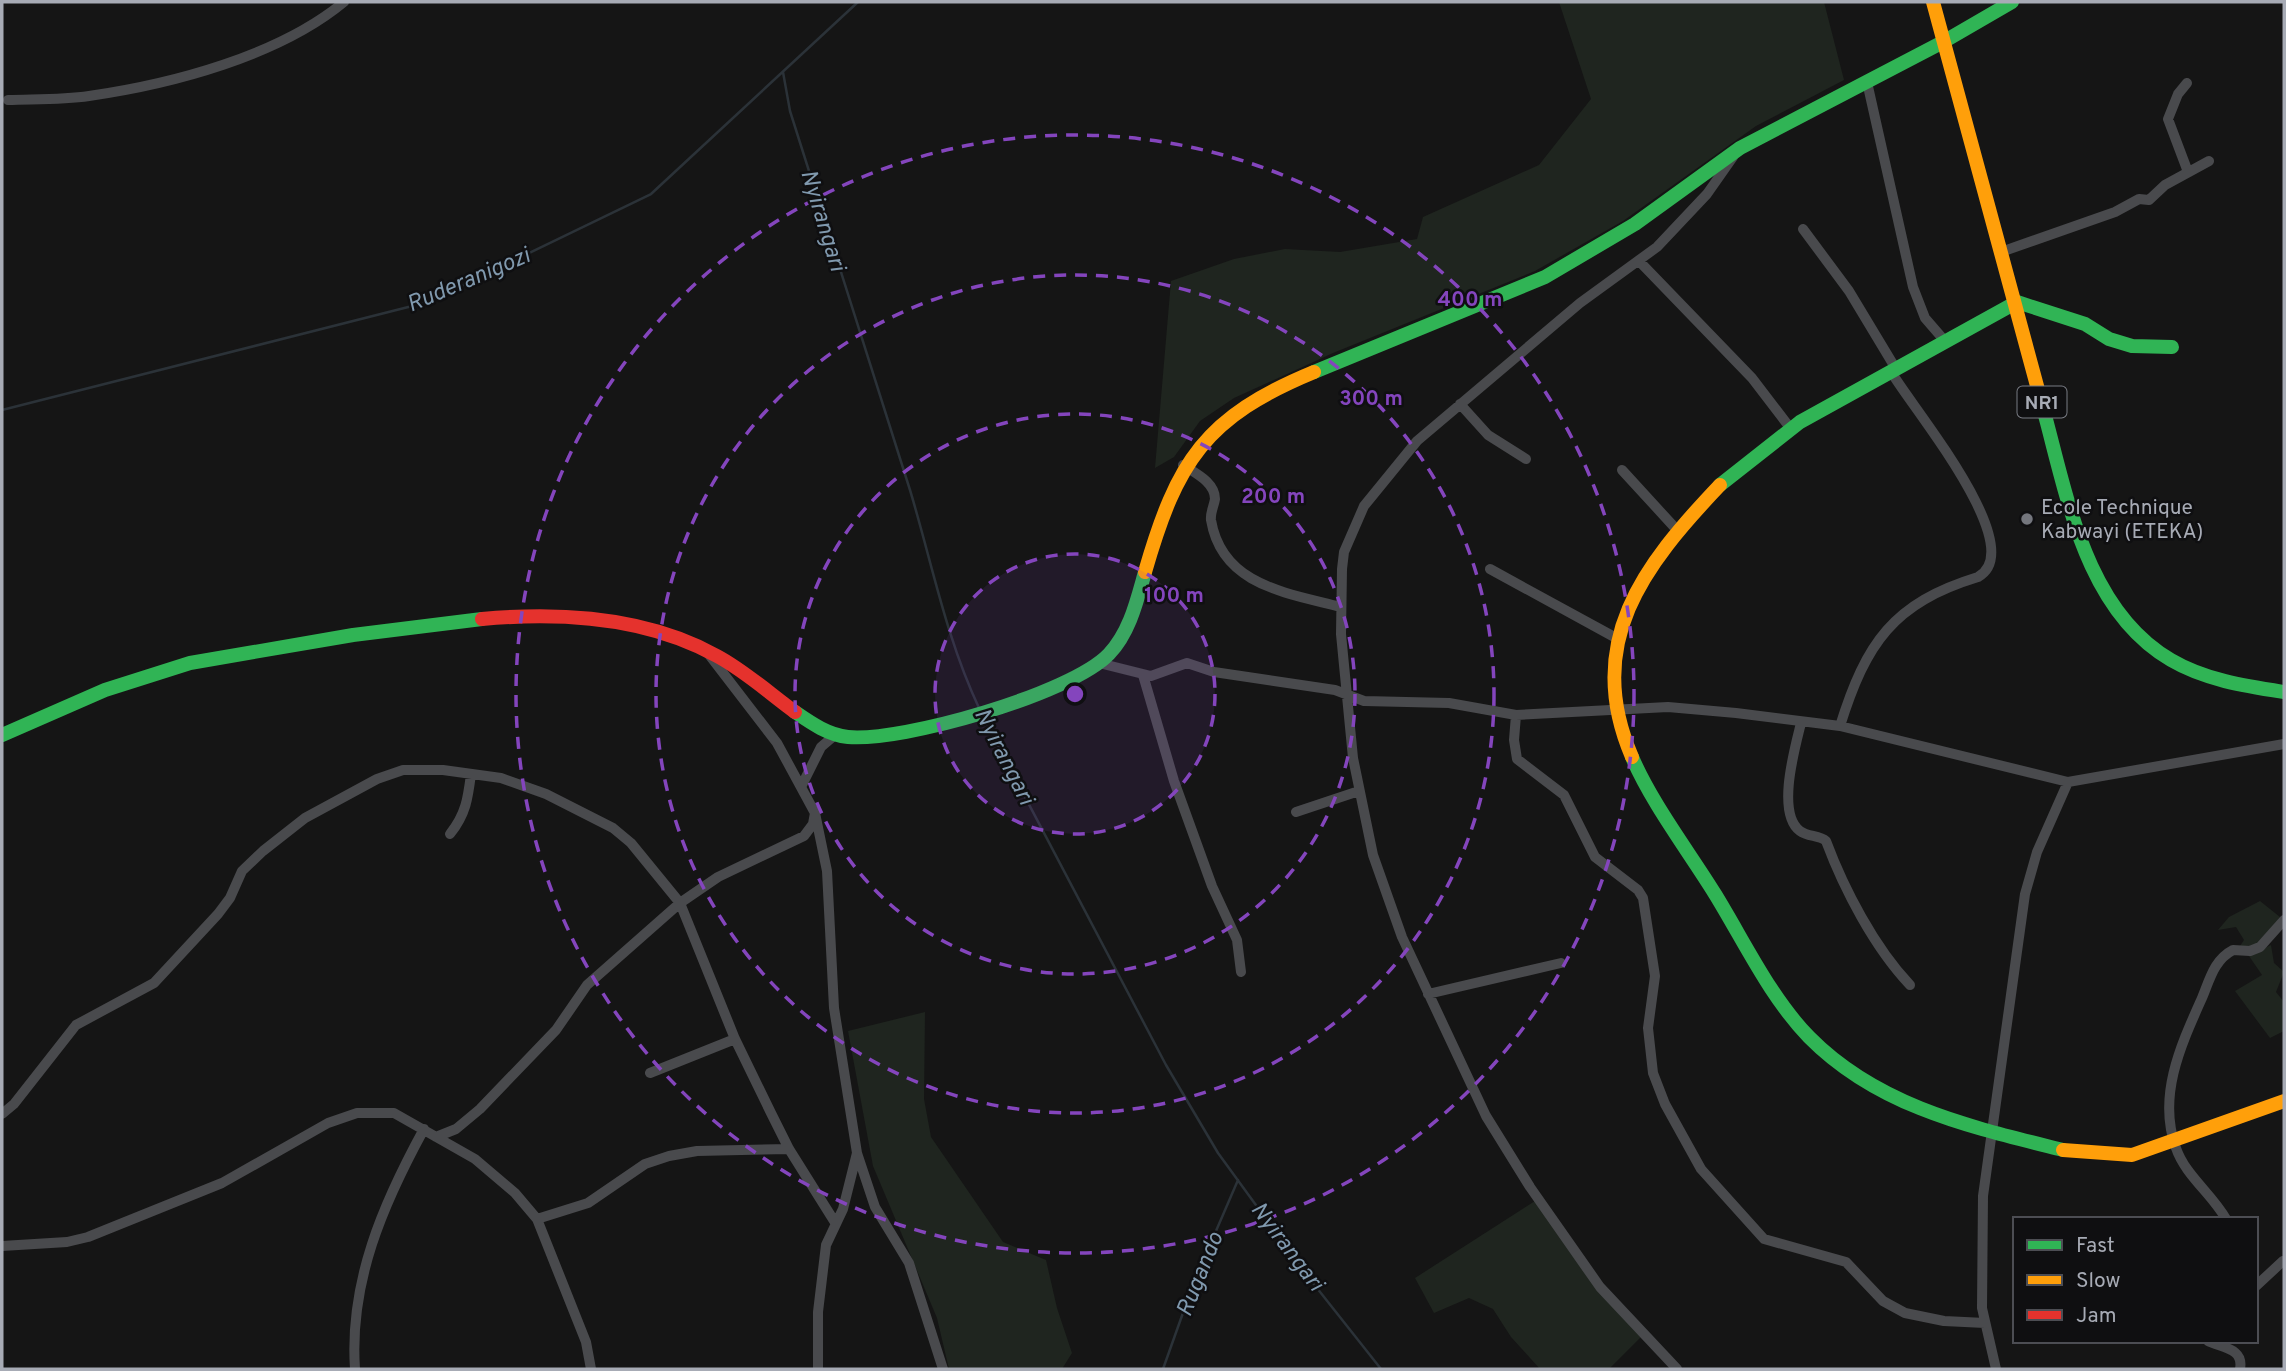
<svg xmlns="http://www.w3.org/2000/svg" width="2286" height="1371" font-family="Overpass,sans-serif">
<rect width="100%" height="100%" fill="#151515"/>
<!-- green -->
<path fill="#1f251f" d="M 1559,2 L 1824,2 L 1844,80 L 1756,126 L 1623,221 L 1535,271 L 1333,353 L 1234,398 L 1200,421 L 1174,457 L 1155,468 L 1171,281 L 1234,259 L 1285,249 L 1340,252 L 1417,239 L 1423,217 L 1539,165 L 1591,99 Z
M 2260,901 L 2280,917 L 2256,946 L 2240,946 L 2244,940 L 2236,927 L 2218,930 L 2229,917 Z
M 2271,945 L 2274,963 L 2284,972 L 2276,992 L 2284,1002 L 2284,1031 L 2270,1038 L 2235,991 L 2262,975 L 2249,956 Z
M 925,1012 L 924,1099 L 931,1137 L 1003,1242 L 1046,1260 L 1057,1308 L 1072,1353 L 1062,1369 L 949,1369 L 937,1318 L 873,1166 L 848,1031 Z
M 1535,1201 L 1641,1337 L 1609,1369 L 1540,1369 L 1511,1337 L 1493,1309 L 1469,1298 L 1434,1313 L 1415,1278 Z"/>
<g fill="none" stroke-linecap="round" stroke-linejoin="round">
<!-- stream -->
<path stroke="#2b3238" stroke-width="2.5" d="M 783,72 L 790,111 C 829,237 871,363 910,490 C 932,563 946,638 979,708
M 2,410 L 428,302 L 651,194 L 858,2
M 983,717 L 1166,1065 L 1218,1153 L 1309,1278 L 1381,1369
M 1163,1369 L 1194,1282 L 1238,1180"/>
<!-- street -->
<path stroke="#494a4d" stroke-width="10" d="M 1867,82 L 1913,287 L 1925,318 L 1944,340
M 2187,83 L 2178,94 L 2168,119 L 2188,172
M 8,100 C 34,99 62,100 89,96 C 172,84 279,56 344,2
M 1803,229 L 1849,291 L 1896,369
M 2001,252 L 2115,212 L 2139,199 L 2149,200 L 2165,185 L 2209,161
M 1639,261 L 1752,378 L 1791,429
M 1460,404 L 1488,435 L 1526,459
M 1183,465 C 1195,473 1215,482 1215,499 C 1214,506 1210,513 1211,520 C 1222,586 1288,593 1341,607
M 1622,470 L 1677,530
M 1490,569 L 1618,639
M 707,652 L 777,743 L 815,813 L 827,871 L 834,1008 L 857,1153 L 875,1207 L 909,1263 L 943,1369
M 1099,663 L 1151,676 L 1187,663 L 1214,672 L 1335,690 L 1364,701 L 1449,703 L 1516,715 L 1668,707 L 1736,713 L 1840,726 L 2068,782 L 2284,744
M 1143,675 L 1174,781 L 1212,886 L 1237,940 L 1241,972
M 1516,715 L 1514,740 L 1517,759 L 1564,795 L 1595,857 L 1638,890 L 1643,898 L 1655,976 L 1648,1028 L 1653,1073 L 1665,1104 L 1701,1169 L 1764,1239 L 1846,1262 L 1883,1301 L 1905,1313 L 1944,1321 L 1985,1323
M 1801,723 C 1795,748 1776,813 1800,831 C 1808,837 1819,835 1826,841 C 1844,889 1874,947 1910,985
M 1840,726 C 1866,643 1893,603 1978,577 C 2031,548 1910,405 1892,373
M 802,785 L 821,747 L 835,735
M 1296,812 L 1359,791
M 450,834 C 466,814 468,798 471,774
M 1428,994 L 1561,963
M 650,1073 L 735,1039
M 2,1114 L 14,1104 L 76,1025 L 154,983 L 218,914 L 230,898 L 242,871 L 263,851 L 305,818 L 377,779 L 403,770 L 443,770 L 501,778 L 546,794 L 613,828 L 631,843 L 680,903 L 735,1039 L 771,1113 L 789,1149 L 836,1224
M 436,1137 L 456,1129 L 480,1109 L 556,1030 L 587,985 L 680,903 L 718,877 L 804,836 L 813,824 L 815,813
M 537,1219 L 588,1203 L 645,1164 L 669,1156 L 697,1151 L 789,1149
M 2226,1219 C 2212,1194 2185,1175 2176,1148 C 2157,1096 2181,1045 2202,998 C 2210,979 2214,960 2233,950 L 2250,951 L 2260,947 L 2284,920
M 2,1246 L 67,1242 L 88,1237 L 222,1183 L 328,1123 L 357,1113 L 394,1113 L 475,1159 L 515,1193 L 537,1219 L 586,1342 L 591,1369
M 2256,1286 L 2283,1261
M 2208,1341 C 2222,1348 2244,1348 2240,1369
M 355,1369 C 349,1282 383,1204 424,1129
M 818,1369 L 818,1312 L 826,1245 L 843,1209 L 857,1153
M 1677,1369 L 1600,1287 L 1530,1187 L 1486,1116 L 1402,937 L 1373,855 L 1353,758 L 1341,634 L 1342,569 L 1344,552 L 1364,506 L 1417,441 L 1580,303 L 1657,247 L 1707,194 L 1733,157
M 1996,1369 L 1982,1308 L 1983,1196 L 2025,894 L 2037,852 L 2068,782"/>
<!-- fast -->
<path stroke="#30b455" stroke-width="14" d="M 1314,372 L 1545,277 L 1635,224 L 1740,148 L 1943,42 L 2012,2
M 2043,408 C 2067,495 2085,610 2171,660 C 2205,680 2245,686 2284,692
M 1720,485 L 1800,422 L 2017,302 L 2085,324 L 2109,339 L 2132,346 L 2172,347
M 795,712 C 811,723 828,735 848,737 C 902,742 1071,694 1109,654 C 1130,632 1137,600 1145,572
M 2,735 L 105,690 L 190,663 L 353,635 L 482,619
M 1632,757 C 1651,802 1689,852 1715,894 C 1744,941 1770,997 1809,1037 C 1878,1107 1971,1127 2063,1150"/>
<!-- slow -->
<path stroke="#ff9f0a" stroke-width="14" d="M 1933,2 L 2043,408
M 1145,572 C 1177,461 1205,417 1314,372
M 1632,757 C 1583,643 1643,566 1720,485
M 2063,1150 L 2132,1155 L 2284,1101"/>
<!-- jam -->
<path stroke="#e5322d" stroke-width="14" d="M 482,619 C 559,612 647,617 717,656 C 745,671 769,693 795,712"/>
</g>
<!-- distance rings -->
<circle cx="1075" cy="694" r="140" fill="#8445bd" fill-opacity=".12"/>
<g fill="none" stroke="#8445bd" stroke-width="3.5" stroke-dasharray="12 9">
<circle cx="1075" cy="694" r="140"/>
<circle cx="1075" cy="694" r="280"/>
<circle cx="1075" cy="694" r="419"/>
<circle cx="1075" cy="694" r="559"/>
</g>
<!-- markers -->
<circle fill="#74767d" stroke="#0f0f11" stroke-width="2.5" cx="2027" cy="519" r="7"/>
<g text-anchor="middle" stroke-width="5" stroke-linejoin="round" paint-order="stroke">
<!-- shield labels -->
<rect fill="#0f0f11" stroke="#797c84" stroke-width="2" x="2017.5" y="386.5" width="49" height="31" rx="5"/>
<g font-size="19" font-weight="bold" fill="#a7abb5">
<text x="2042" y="409">NR1</text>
</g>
<!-- poi labels -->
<g font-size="21" fill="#a7abb5" stroke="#0f0f11" text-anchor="start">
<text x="2041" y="514">Ecole Technique<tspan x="2041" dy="24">Kabwayi (ETEKA)</tspan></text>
</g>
<!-- water labels -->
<g font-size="23" font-style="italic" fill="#8099ae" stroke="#0f0f11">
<text transform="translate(824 220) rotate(73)" y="8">Nyirangari</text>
<text transform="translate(468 279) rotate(-23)" y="8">Ruderanigozi</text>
<text transform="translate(1005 756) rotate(63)" y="8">Nyirangari</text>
<text transform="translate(1288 1246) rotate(53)" y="8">Nyirangari</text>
<text transform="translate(1199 1274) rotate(-68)" y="8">Rugando</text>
</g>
</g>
<circle cx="1075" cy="694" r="10" fill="#8445bd" stroke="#0f0f11" stroke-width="3.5"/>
<g font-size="21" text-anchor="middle" font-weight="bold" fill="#8445bd" stroke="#0f0f11" stroke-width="5" stroke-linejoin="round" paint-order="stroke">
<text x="1470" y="306">400 m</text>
<text x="1371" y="405">300 m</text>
<text x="1273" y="503">200 m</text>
<text x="1174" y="602">100 m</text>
</g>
<!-- border -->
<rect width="2286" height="1371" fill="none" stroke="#a7abb5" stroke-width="7"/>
<!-- legend -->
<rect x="2013" y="1217" width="245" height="126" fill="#0f0f11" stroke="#4c4d53" stroke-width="2"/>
<rect x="2027" y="1240" width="35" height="10" fill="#30b455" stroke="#4c4d53" stroke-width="2"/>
<text x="2076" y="1252" font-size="21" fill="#a7abb5">Fast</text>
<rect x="2027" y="1275" width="35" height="10" fill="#ff9f0a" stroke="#4c4d53" stroke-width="2"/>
<text x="2076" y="1287" font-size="21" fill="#a7abb5">Slow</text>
<rect x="2027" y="1310" width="35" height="10" fill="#e5322d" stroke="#4c4d53" stroke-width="2"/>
<text x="2076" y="1322" font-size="21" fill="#a7abb5">Jam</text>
</svg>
